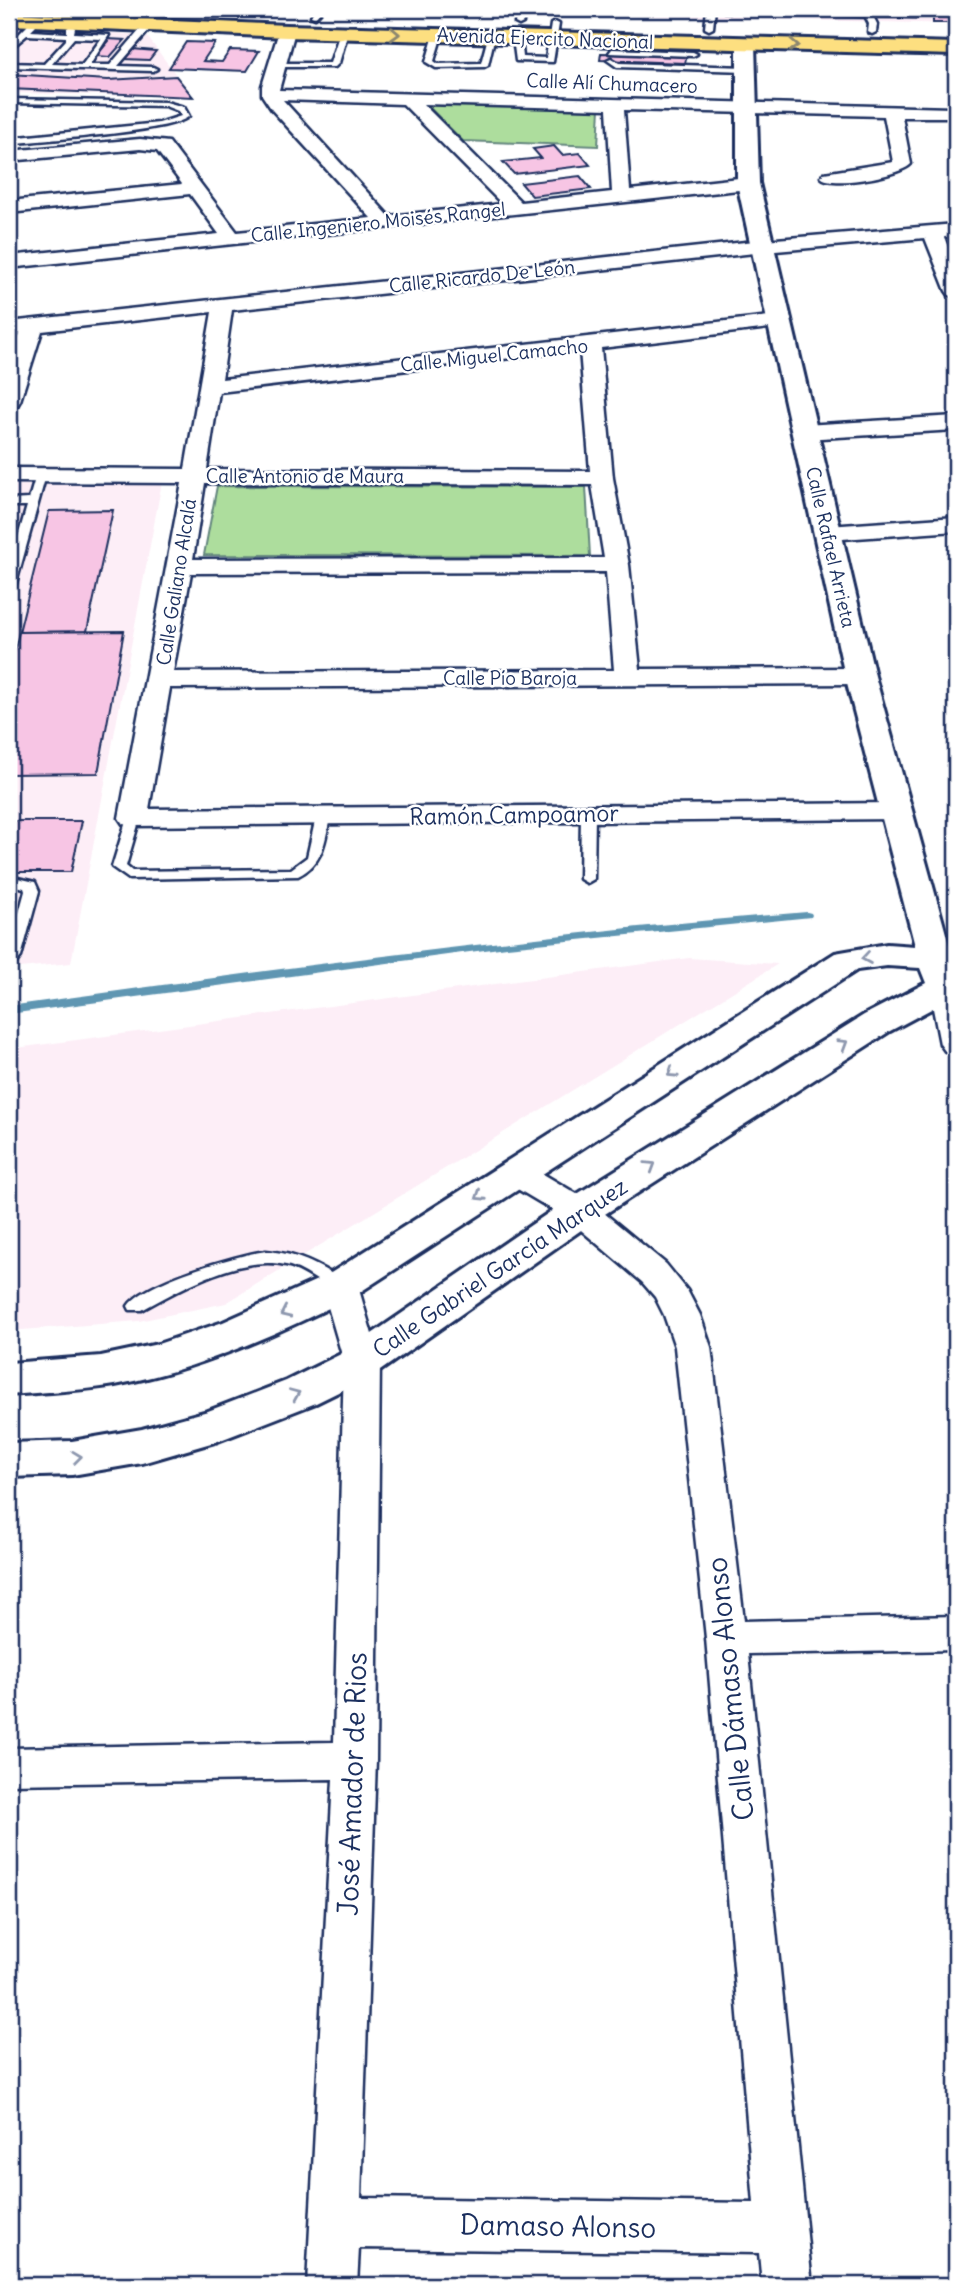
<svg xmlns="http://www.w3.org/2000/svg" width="965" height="2294" font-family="Delius,sans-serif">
<rect width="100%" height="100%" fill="#fff"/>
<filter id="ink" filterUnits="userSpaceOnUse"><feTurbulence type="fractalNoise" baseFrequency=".0143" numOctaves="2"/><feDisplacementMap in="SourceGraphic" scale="14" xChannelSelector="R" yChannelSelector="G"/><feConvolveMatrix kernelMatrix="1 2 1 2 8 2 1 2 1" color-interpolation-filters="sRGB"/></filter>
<g filter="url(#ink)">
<!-- built -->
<path fill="#fdeef7" d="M 400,9 L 956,9 L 956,24 L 565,14 Z
M 9,26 L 146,35 L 193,97 L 9,93 Z
M 162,482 L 71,963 L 9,969 L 9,484 Z
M 689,958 L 778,964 L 226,1303 L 139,1321 L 9,1331 L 9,1049 Z"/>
<!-- green -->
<path fill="#addd9d" stroke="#64867e" stroke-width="2" d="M 437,103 L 600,108 L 598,146 L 463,141 L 426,104 Z
M 217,486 L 586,487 L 590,556 L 204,555 Z"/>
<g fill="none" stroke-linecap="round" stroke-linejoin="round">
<!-- stream -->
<path fill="#5f96b2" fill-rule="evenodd" d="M 807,912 L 811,913 L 812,915 L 811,917 L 507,947 L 9,1014 L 9,1006 C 274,969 540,933 807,912 Z"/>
</g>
<!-- building -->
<path fill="#f7c5e4" stroke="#1b2f5e" stroke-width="2" d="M 605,9 L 699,9 L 699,12 Z
M 724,9 L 750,9 L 750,13 L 724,13 Z
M 750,9 L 794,9 L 794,14 L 750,13 Z
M 933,9 L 956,9 L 956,21 L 952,21 L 952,23 L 933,23 Z
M 107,39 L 125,40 L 110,57 L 96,56 L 108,42 L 105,42 Z
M 186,42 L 215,43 L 203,61 L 222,62 L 230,50 L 259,51 L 247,71 L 169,68 Z
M 132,49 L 156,51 L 149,60 L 125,59 Z
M 601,53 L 652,54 L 687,56 L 685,63 L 600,60 Z
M 9,74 L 108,80 L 176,76 L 193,97 L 9,89 Z
M 554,146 L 562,155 L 580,153 L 590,165 L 514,174 L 503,162 L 541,158 L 533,149 Z
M 580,176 L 591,189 L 532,196 L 521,183 Z
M 113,510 L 87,631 L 19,632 L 49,511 Z
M 124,631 L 98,773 L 9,774 L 9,675 L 19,632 Z
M 9,821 L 82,821 L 71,872 L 9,872 Z"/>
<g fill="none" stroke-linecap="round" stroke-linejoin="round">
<defs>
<path id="lane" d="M 315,9 L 323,9 L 315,18 L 311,16 Z
M 518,9 L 526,9 L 523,23 L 519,25 L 515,23 Z
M 707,9 L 715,9 L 713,28 L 709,30 L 705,28 Z
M 806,9 L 863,11 L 862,9 L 870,9 L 871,11 L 921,15 L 917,17 L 873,16 L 877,24 L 876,32 L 872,34 L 868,32 L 869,24 L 865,16 L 821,14 Z
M 555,22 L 559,24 L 553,62 L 516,61 L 513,38 L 517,36 L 521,38 L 523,57 L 546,58 L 551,24 Z
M 29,24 L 36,26 L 31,31 L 67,33 L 67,28 L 71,26 L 75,28 L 74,33 L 109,35 L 90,65 L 110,65 L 145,24 L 151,24 L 151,28 L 118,66 L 153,67 L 157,69 L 153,71 L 9,67 L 9,63 L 44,64 L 66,40 L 66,37 L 27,35 L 9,50 L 9,44 ZM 74,38 L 101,39 L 82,65 L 52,64 Z
M 344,30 L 348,32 L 339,63 L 335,67 L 277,67 L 273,65 L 277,63 L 330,63 L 340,32 Z
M 438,33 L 442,35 L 434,61 L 438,64 L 481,63 L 488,37 L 495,35 L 488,65 L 484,67 L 436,68 L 426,62 L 434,35 Z
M 612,49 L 693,52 L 697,54 L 693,56 L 609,53 Z
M 611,58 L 619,63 L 746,67 L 750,69 L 746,71 L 617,67 L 607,60 Z
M 9,99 L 166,102 L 184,107 L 189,116 C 175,132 39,140 9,144 L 9,138 L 159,123 L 181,116 L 178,111 L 165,106 L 9,103 Z
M 41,472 L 46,475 L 15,587 L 9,590 L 9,568 L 27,506 L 9,506 L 9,500 L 29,499 L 36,475 Z
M 588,810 L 595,814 L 594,879 L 587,883 L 580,879 L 581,814 Z
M 323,813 L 330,817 C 325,842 323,864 298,876 L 129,879 L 112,867 L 128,815 L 133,814 L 140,818 L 126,866 L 132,871 L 291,869 L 307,857 L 316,817 Z
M 9,876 L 35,882 L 39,891 L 21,957 L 14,965 L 9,966 L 9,950 L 25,891 L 24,888 L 9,884 Z
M 266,1251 C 297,1253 320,1266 346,1282 L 348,1286 L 346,1290 L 340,1292 C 321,1286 306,1269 286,1265 C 241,1254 180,1289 142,1310 L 130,1310 L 128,1306 C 143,1282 237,1255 266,1251 Z"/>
<path id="street" d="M 287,26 L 295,31 L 279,90 L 951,108 L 956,109 L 956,117 L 902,117 L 911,164 C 901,176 830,188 821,177 L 824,173 L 893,162 L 884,116 L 624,110 L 630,190 L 748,177 L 757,183 L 748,189 L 9,268 L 9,256 L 219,234 L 190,194 L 9,213 L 9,201 L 182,184 L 157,151 L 140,149 L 9,161 L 9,151 L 140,139 L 169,142 L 237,232 L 371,218 L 272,110 L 262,95 L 262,86 L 279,31 ZM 283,100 L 403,104 L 502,204 L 389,216 ZM 423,104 L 607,109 L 612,192 L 521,202 Z
M 956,224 L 956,236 L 944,237 L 956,267 L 956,297 L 949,295 L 946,291 L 925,238 L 764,252 L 232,310 L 222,379 L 778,315 L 785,317 L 788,321 L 785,325 L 778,327 L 601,348 L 613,478 L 629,565 L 640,669 L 860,668 L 869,670 L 873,676 L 869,682 L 860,684 L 170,688 L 149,809 L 896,803 L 906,805 L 910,811 L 906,817 L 896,819 L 133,826 L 123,824 L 119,818 L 182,483 L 9,482 L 9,468 L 185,469 L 212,312 L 42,331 L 20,401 L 17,406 L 9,408 L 9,368 L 20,333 L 9,334 L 9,322 L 764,240 ZM 580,350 L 590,471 L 207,469 L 219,392 ZM 205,483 L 592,485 L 604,558 L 193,559 ZM 606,572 L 614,670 L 173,672 L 191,573 Z
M 956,416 L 956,430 L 804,439 L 796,437 L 793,432 L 796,427 L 804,425 Z
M 956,517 L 956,531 L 828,540 L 820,538 L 816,533 L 820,528 L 828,526 Z
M 944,978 L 956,983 L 956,1054 L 945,1051 L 940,1044 L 929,988 L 933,981 Z
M 516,1162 L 528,1165 L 592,1203 L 666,1264 L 687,1290 L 700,1315 L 711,1347 L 744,1621 L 956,1616 L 956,1650 L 748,1654 L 812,2285 L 762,2285 L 759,2253 L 359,2248 L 357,2285 L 307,2285 L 333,1779 L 9,1784 L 9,1748 L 334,1742 L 344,1362 L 322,1286 L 327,1277 L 340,1273 L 353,1277 L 358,1286 L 380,1362 L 376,1760 L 361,2198 L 754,2203 L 706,1638 L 675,1347 L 664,1315 L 655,1297 L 642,1282 L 568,1219 L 504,1181 L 499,1173 L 504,1165 Z"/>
<path id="secondary" d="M 746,38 L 755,44 L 759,183 L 875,676 L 956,970 L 956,999 L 950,999 L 890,1031 L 594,1221 L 377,1373 L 316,1403 L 218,1441 L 142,1463 L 72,1475 L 9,1477 L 9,1443 L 72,1441 L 142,1429 L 208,1411 L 286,1381 L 347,1351 L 566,1201 L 864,1015 L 926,983 L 920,968 L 887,966 L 857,970 L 354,1296 C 278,1333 199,1370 115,1385 C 80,1391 44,1392 9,1395 L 9,1363 L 101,1356 L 158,1344 L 223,1322 L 326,1276 L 835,953 L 887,944 L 915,946 L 845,676 L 737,183 L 737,44 Z"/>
<path id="primary" d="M 9,13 L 287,25 L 956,43 L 956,55 L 287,37 L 9,25 Z"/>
</defs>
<!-- lane casing -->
<use href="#lane" stroke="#1b2f5e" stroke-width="5"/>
<!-- street casing -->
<use href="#street" stroke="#1b2f5e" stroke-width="5"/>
<!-- secondary casing -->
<use href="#secondary" stroke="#1b2f5e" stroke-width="6"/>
<!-- primary casing -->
<use href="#primary" stroke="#1b2f5e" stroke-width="6"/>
<!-- lane -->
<use href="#lane" fill="#fff" fill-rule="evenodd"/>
<!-- street -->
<use href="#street" fill="#fff" fill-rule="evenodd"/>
<!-- secondary -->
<use href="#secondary" fill="#fff" fill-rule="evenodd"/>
<!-- primary -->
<use href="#primary" fill="#fddf80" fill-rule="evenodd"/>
</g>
<!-- one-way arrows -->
<defs><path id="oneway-chevron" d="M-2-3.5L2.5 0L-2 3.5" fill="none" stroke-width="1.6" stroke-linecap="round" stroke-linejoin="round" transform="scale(1.75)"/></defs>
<g stroke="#8c876f">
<use href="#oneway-chevron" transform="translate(395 34) rotate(2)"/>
<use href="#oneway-chevron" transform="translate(794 45) rotate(2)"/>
</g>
<g stroke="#8d97ae">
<use href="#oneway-chevron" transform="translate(866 958) rotate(171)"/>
<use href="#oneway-chevron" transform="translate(843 1044) rotate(-32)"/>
<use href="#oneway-chevron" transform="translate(672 1073) rotate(147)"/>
<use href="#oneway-chevron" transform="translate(651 1166) rotate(-32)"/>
<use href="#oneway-chevron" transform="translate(480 1196) rotate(147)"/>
<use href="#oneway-chevron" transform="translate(285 1313) rotate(155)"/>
<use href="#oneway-chevron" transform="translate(295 1394) rotate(-23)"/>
<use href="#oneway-chevron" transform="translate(77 1457) rotate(-7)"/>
</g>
</g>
<g text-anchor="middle" stroke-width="5" stroke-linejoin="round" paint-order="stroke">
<!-- far-street labels -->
<g font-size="19" fill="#1b2f5e" stroke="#fff">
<text transform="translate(545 38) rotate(2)" y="7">Avenida Ejercito Nacional</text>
<text transform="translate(612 83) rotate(2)" y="7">Calle Alí Chumacero</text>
<text transform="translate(378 222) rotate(-6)" y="7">Calle Ingeniero Moisés Rangel</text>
<text transform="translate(482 276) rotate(-6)" y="7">Calle Ricardo De León</text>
<text transform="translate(494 355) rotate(-6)" y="7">Calle Miguel Camacho</text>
<text x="305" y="483">Calle Antonio de Maura</text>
<text transform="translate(831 547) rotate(77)" y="7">Calle Rafael Arrieta</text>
<text transform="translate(176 582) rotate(-81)" y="7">Calle Galiano Alcalá</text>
<text x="510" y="685">Calle Pío Baroja</text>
</g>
<!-- street labels -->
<g font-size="23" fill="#1b2f5e" stroke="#fff">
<text transform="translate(514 815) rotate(-1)" y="8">Ramón Campoamor</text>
<text transform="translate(500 1268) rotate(-34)" y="8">Calle Gabriel García Marquez</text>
</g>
<!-- near-street labels -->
<g font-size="28" fill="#1b2f5e" stroke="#fff">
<text transform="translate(730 1689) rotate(-96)" y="10">Calle Dámaso Alonso</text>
<text transform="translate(352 1784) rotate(-88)" y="10">José Amador de Rios</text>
<text transform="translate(558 2226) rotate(1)" y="10">Damaso Alonso</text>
</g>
</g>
<!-- margin -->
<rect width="965" height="2294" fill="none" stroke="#fff" stroke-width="35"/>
<rect x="18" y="18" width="930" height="2259" fill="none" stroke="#1b2f5e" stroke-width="2.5" filter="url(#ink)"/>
</svg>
